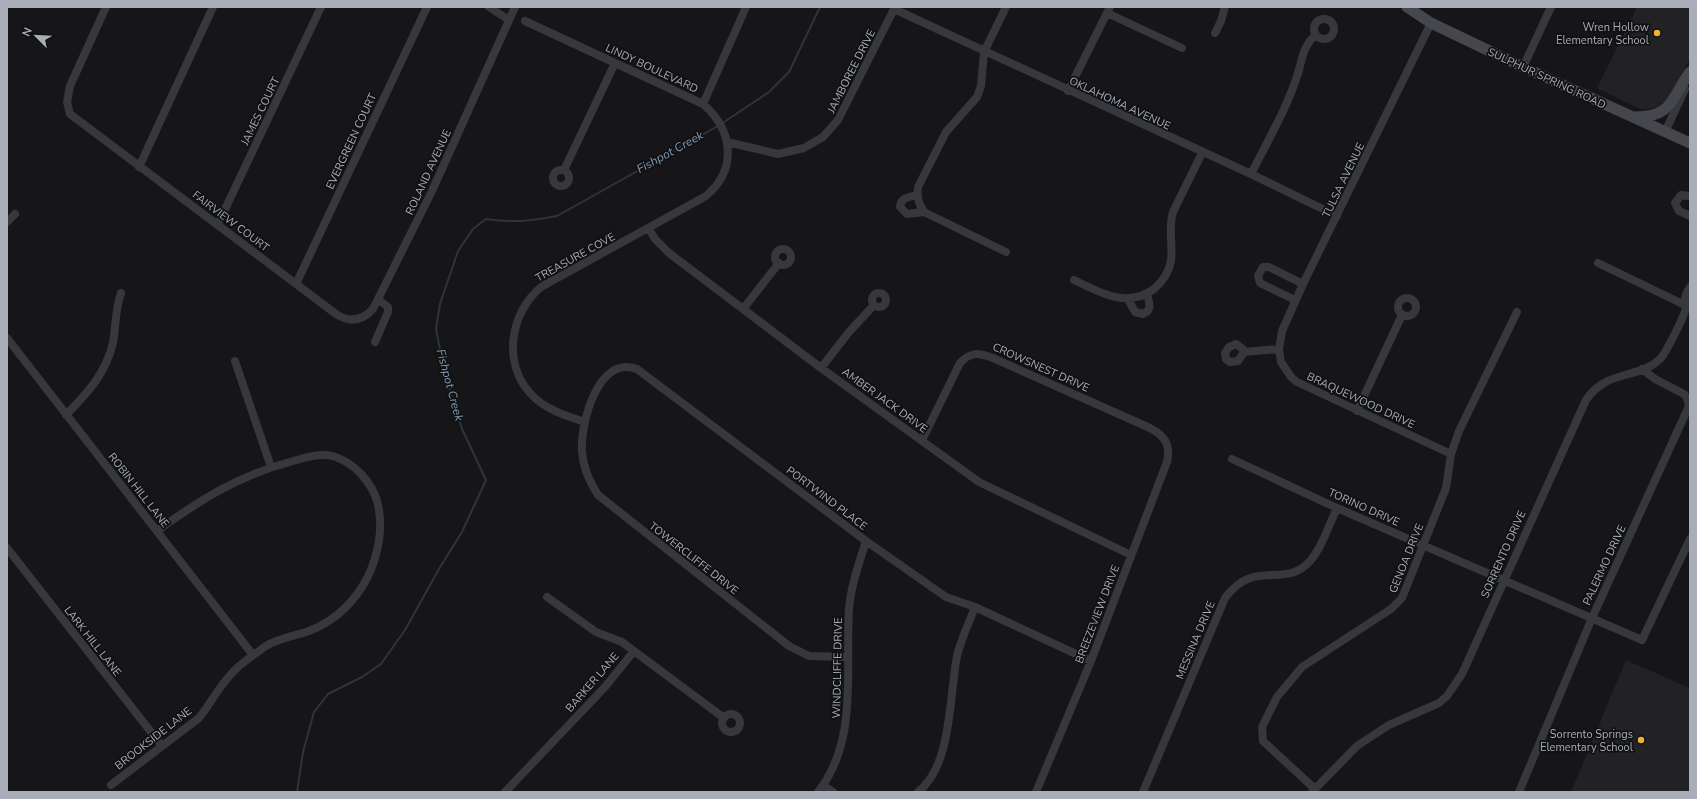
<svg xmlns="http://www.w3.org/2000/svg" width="1697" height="799" font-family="'Nunito Sans',sans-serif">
<rect width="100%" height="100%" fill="#161618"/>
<!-- built -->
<path fill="#222225" d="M 1637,7 L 1690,7 L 1690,58 L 1670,97 L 1657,107 L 1649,109 L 1640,109 L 1597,88 Z
M 1626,660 L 1690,688 L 1690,792 L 1571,792 Z"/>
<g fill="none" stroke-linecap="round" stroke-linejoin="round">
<!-- stream -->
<path stroke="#2c353c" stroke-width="2" d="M 721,124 L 769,92 L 789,72 L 820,7
M 297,792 L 303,752 L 314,712 L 328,694 L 362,677 L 381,664 L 405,630 L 439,569 L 462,532 L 486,480 L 462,429 L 444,370 L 436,329 L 440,304 L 458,251 L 473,229 L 486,219 C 512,223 531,221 557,216 L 718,126"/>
<!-- street -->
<path stroke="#37383d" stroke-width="8" d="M 106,7 L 70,86 L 67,102 L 70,114 L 336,314 C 350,323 362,321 373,309 L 432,191 L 515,7
M 489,7 L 509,20
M 894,9 L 1251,174 L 1337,216
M 1107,13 L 1182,48
M1314 29a10 10 0 1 1 20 0a10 10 0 1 1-20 0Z
M 525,21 L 703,104 C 733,130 738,169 706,196 L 541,287 C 510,313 502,363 531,394 C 544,409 566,416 585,422
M 1431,23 L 1303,284 L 1282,331 L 1279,349 L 1281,362 L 1291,377 L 1297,382 L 1451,454
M 1215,33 L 1221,21 L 1225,7
M 1523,67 L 1551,7
M 1068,91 L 1110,7
M 703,104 L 746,7
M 1665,132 L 1685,89
M 727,142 L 778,154 L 804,148 L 823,137 L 838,120 L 895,7
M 139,167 L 213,7
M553 178a8 8 0 1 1 16 0a8 8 0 1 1-16 0Z
M 564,170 L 615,63
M 1251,174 C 1268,140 1288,107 1299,70 C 1302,57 1305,43 1316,35
M 917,195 C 909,197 901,197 900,207 L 907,214 L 924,212
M 1690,196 L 1681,195 L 1675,203 L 1679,211 L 1690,216
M 7,222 L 15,214
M 218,224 L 321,7
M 649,229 L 655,239 L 669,253 L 821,368 L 979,482 L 1131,555
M775 257a8 8 0 1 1 16 0a8 8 0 1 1-16 0Z
M 1006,252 L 924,212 C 918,203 917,197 918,187 L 946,132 L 977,97 L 981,86 L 984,52 L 1006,7
M 1598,263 L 1689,307
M 1074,280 C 1099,292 1127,309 1154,289 C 1162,282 1169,272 1171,261 C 1173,245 1168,228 1173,212 L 1202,153
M 296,284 L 427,7
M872 300a7 7 0 1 1 14 0a7 7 0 1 1-14 0Z
M1398 307a9 9 0 1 1 18 0a9 9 0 1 1-18 0Z
M 1128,299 L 1135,312 L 1143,314 C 1153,310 1149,302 1147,294
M 1295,300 L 1260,283 L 1258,276 L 1263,267 L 1269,267 L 1303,284
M 743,309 L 779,263
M 7,338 L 253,655
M 375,342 L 388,312 L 388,307 L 378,299
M 1236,344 L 1244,350 L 1244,352 L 1238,361 L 1230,362 L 1226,359 L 1225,353 L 1229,347 Z
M 1244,352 L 1279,349
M 235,361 L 271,467
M 821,368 L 849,332 L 874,305
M 1357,411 L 1402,315
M 66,415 C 88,392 105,375 113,343 C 116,326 115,310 121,293
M 922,440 L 960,363 C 971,351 979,353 993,358 L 1150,428 C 1165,436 1171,445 1167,462 L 1091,661 L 1036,792
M 1232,459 L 1337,508 L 1642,640 L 1690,539
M 7,548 L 162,746
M 547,597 L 596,632 L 622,642 L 634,651
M 848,657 L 809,656 L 789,646 L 598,495 C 589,481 583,468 582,452 C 580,424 598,354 637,369 L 866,541 L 946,597 L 975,607 L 1091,661
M722 723a9 9 0 1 1 18 0a9 9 0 1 1-18 0Z
M 111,785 L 199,718 C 211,703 219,686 233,672 C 242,662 255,654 266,646 C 279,638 295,636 309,631 C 330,623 349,607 362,587 C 377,563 385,529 377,501 C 374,490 369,483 362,475 C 353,465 339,456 326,455 C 314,454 304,458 293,461 C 240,475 201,499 157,531
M 823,785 L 833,792
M 1315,789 L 1263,741 L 1262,727 L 1277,697 L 1302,667 L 1391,609 L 1402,598 L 1446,488 L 1451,454 L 1459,431 L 1517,312
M 505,792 L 605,687 L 634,651 L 724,718
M 818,792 C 859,740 845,670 849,609 C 851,586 859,563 866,541
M 918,792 C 952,766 949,697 957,656 C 961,639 969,623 975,607
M 1143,792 L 1225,598 C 1254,559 1281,587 1306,565 C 1320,553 1329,525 1337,508
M 1312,792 L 1357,746 L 1389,725 L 1439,703 L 1447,696 L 1462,674 L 1586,400 C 1608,368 1639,380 1660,359 C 1666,353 1685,315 1686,307 C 1687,304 1684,301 1685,298 C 1686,294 1688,290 1690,287
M 1519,792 L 1592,618 L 1689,406 L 1687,398 L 1684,394 L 1655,379 L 1642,369"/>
<!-- secondary -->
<path stroke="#45474d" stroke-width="11" d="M 1407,7 L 1431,23 L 1523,67 L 1690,143
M 1635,117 C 1673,117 1671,98 1690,72"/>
</g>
<!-- markers -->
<g fill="#f2b134" stroke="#111113" stroke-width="1.5">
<circle cx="1657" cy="33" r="4"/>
<circle cx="1641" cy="740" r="4"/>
</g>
<g text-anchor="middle" stroke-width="3.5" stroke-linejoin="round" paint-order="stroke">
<!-- poi labels -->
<g font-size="11" fill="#a8adb8" stroke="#111113" text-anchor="end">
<text x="1649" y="31">Wren Hollow<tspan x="1649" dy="13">Elementary School</tspan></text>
<text x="1633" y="738">Sorrento Springs<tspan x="1633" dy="13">Elementary School</tspan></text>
</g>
<!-- street labels -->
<g font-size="11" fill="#a8adb8" stroke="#111113">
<text transform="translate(652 68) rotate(25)" y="4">LINDY BOULEVARD</text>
<text transform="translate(851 71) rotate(-63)" y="4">JAMBOREE DRIVE</text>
<text transform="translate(1547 78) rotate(25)" y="4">SULPHUR SPRING ROAD</text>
<text transform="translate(1120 103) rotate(25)" y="4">OKLAHOMA AVENUE</text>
<text transform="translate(260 111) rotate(-64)" y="4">JAMES COURT</text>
<text transform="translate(351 141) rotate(-65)" y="4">EVERGREEN COURT</text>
<text transform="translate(428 172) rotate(-65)" y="4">ROLAND AVENUE</text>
<text transform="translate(1343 180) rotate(-64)" y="4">TULSA AVENUE</text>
<text transform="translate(231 221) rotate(37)" y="4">FAIRVIEW COURT</text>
<text transform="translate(575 257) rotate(-29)" y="4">TREASURE COVE</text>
<text transform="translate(1041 367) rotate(24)" y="4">CROWSNEST DRIVE</text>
<text transform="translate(885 400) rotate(36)" y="4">AMBER JACK DRIVE</text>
<text transform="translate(1361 400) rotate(25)" y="4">BRAQUEWOOD DRIVE</text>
<text transform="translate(139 490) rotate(52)" y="4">ROBIN HILL LANE</text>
<text transform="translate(827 498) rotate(37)" y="4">PORTWIND PLACE</text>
<text transform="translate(1364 507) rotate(24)" y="4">TORINO DRIVE</text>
<text transform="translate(1503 554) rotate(-66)" y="4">SORRENTO DRIVE</text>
<text transform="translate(694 558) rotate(38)" y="4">TOWERCLIFFE DRIVE</text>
<text transform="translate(1406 558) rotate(-68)" y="4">GENOA DRIVE</text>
<text transform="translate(1604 565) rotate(-65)" y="4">PALERMO DRIVE</text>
<text transform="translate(1097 614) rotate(-69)" y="4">BREEZEVIEW DRIVE</text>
<text transform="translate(1195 640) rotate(-67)" y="4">MESSINA DRIVE</text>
<text transform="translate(93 641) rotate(52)" y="4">LARK HILL LANE</text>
<text transform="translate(837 668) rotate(-89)" y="4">WINDCLIFFE DRIVE</text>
<text transform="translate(592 682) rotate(-49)" y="4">BARKER LANE</text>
<text transform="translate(153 738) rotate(-38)" y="4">BROOKSIDE LANE</text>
</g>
<!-- water labels -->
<g font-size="12" font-style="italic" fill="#7f9bb3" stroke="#111113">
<text transform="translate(670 152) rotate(-29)" y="4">Fishpot Creek</text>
<text transform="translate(450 385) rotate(75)" y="4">Fishpot Creek</text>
</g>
</g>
<!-- border -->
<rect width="1697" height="799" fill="none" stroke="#a8adb8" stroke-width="16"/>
<!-- north arrow -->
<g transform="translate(36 36) rotate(294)" stroke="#111113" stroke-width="3" paint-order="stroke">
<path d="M0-3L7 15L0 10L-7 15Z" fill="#a8adb8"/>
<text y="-6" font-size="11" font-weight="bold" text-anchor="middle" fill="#a8adb8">N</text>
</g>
</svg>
